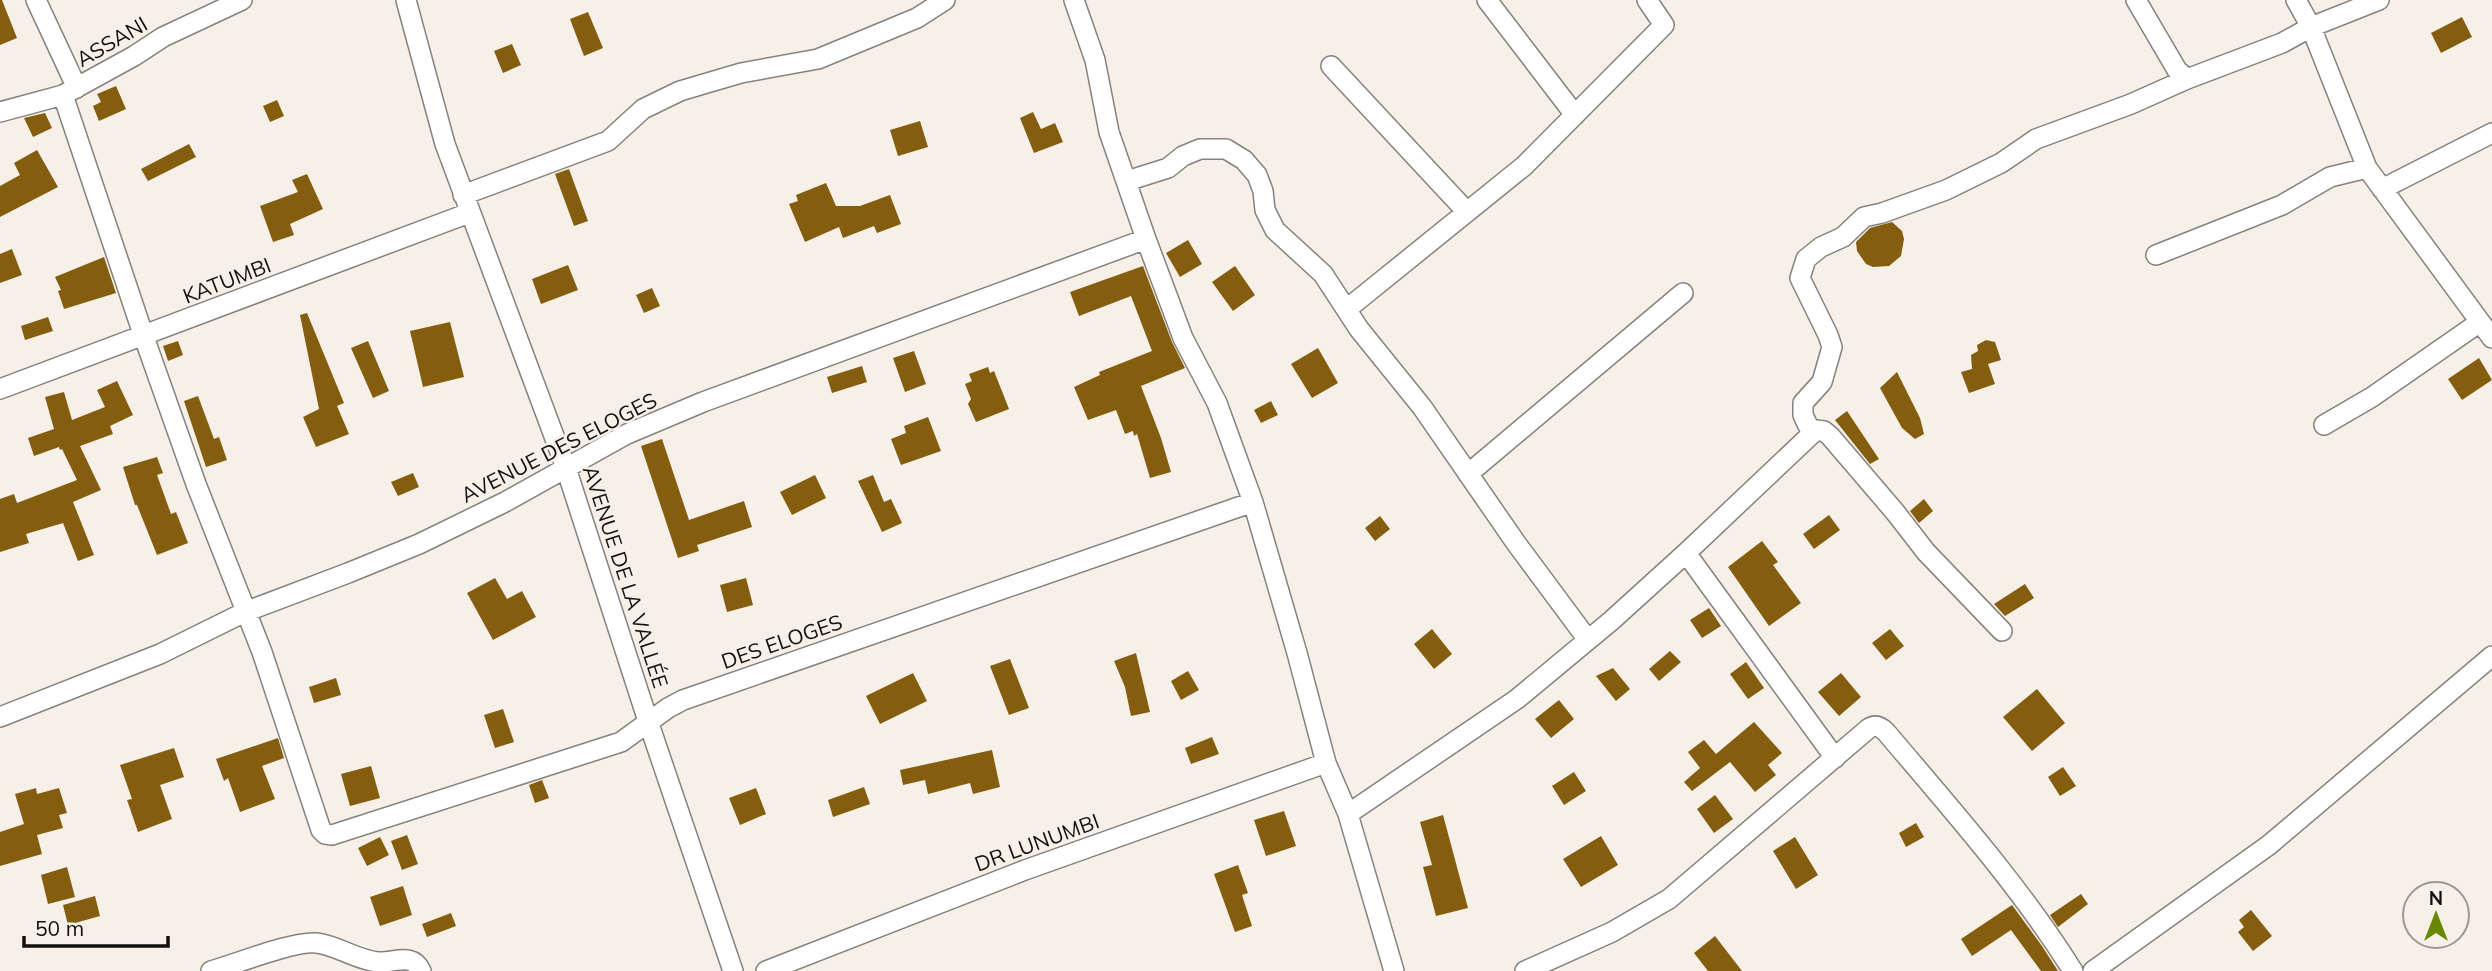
<svg xmlns="http://www.w3.org/2000/svg" width="2492" height="971" font-family="Mulish,sans-serif">
<rect width="100%" height="100%" fill="#f6f0e8"/>
<!-- building -->
<path fill="#845d0e" d="M 0,0 L 2,0 L 17,38 L 0,45 Z
M 588,12 L 603,48 L 584,56 L 570,19 Z
M 2462,17 L 2472,37 L 2441,53 L 2431,33 Z
M 512,44 L 521,65 L 503,73 L 494,51 Z
M 116,86 L 126,109 L 99,121 L 93,106 L 101,102 L 97,94 Z
M 277,100 L 284,116 L 270,122 L 263,106 Z
M 1033,112 L 1041,129 L 1055,123 L 1063,142 L 1034,153 L 1020,118 Z
M 45,113 L 52,128 L 33,137 L 24,118 Z
M 920,121 L 928,147 L 898,156 L 890,130 Z
M 189,144 L 196,157 L 148,181 L 141,169 Z
M 37,150 L 58,187 L 0,217 L 0,186 L 20,175 L 14,163 Z
M 569,169 L 588,221 L 574,226 L 555,174 Z
M 307,174 L 323,209 L 290,224 L 294,235 L 273,242 L 260,206 L 298,192 L 292,180 Z
M 826,183 L 836,206 L 860,206 L 890,195 L 901,224 L 877,233 L 874,226 L 843,238 L 839,227 L 805,242 L 789,204 L 798,201 L 796,195 Z
M 1892,222 L 1902,231 L 1904,239 L 1901,256 L 1889,266 L 1873,267 L 1866,264 L 1857,251 L 1856,242 L 1870,228 Z
M 1188,240 L 1202,264 L 1180,277 L 1166,253 Z
M 12,249 L 22,275 L 0,283 L 0,254 Z
M 104,257 L 116,293 L 64,309 L 58,291 L 61,290 L 55,277 Z
M 568,265 L 578,290 L 541,304 L 532,279 Z
M 1143,266 L 1172,342 L 1185,368 L 1141,386 L 1161,438 L 1171,472 L 1150,478 L 1137,434 L 1134,436 L 1133,431 L 1125,434 L 1116,410 L 1088,420 L 1074,387 L 1100,375 L 1099,372 L 1152,351 L 1131,296 L 1079,316 L 1070,292 Z
M 1235,266 L 1255,295 L 1233,311 L 1212,282 Z
M 652,288 L 660,306 L 644,313 L 636,295 Z
M 307,313 L 344,403 L 337,406 L 349,434 L 316,447 L 303,417 L 319,409 L 300,315 Z
M 48,317 L 53,331 L 25,340 L 21,326 Z
M 450,322 L 464,377 L 423,387 L 410,331 Z
M 1986,340 L 1995,342 L 2001,360 L 1988,364 L 1995,384 L 1969,393 L 1961,372 L 1972,369 L 1971,355 L 1978,351 L 1977,345 Z
M 178,341 L 183,355 L 168,361 L 163,346 Z
M 368,341 L 389,391 L 373,398 L 351,348 Z
M 1318,348 L 1338,383 L 1312,398 L 1291,364 Z
M 914,351 L 926,384 L 905,392 L 893,358 Z
M 2479,358 L 2492,380 L 2462,400 L 2448,379 Z
M 862,366 L 867,382 L 832,393 L 827,377 Z
M 988,367 L 990,373 L 994,371 L 1009,409 L 976,422 L 968,404 L 971,399 L 965,384 L 972,381 L 969,374 Z
M 1897,372 L 1920,418 L 1924,434 L 1915,439 L 1902,428 L 1880,388 Z
M 117,381 L 133,415 L 110,426 L 113,434 L 80,446 L 101,490 L 73,502 L 94,555 L 78,561 L 63,523 L 26,534 L 29,543 L 0,552 L 0,499 L 14,494 L 17,503 L 77,480 L 62,449 L 60,450 L 59,447 L 34,456 L 28,438 L 54,429 L 45,397 L 64,392 L 72,420 L 105,407 L 97,390 Z
M 198,396 L 214,439 L 219,437 L 227,460 L 206,467 L 184,401 Z
M 1271,401 L 1278,415 L 1261,423 L 1254,410 Z
M 1847,411 L 1879,459 L 1870,464 L 1835,420 Z
M 928,417 L 941,451 L 901,465 L 891,439 L 906,433 L 904,426 Z
M 662,439 L 689,520 L 744,501 L 752,527 L 697,545 L 699,551 L 678,558 L 641,446 Z
M 157,457 L 163,473 L 157,475 L 171,514 L 176,512 L 188,543 L 157,555 L 137,505 L 135,505 L 123,467 Z
M 413,473 L 419,487 L 398,496 L 391,482 Z
M 815,475 L 826,498 L 792,515 L 780,492 Z
M 873,475 L 884,502 L 891,499 L 902,523 L 882,532 L 858,481 Z
M 1924,499 L 1933,511 L 1919,523 L 1910,511 Z
M 1829,515 L 1840,530 L 1814,549 L 1803,534 Z
M 1380,516 L 1390,529 L 1375,541 L 1365,528 Z
M 1762,541 L 1778,562 L 1773,565 L 1801,603 L 1769,626 L 1728,567 Z
M 495,578 L 507,599 L 522,591 L 536,617 L 493,640 L 467,593 Z
M 746,578 L 753,605 L 727,612 L 720,585 Z
M 2025,584 L 2034,598 L 2005,616 L 1994,604 Z
M 1709,608 L 1721,626 L 1702,638 L 1690,620 Z
M 1432,629 L 1452,654 L 1434,669 L 1414,644 Z
M 1890,629 L 1904,646 L 1886,660 L 1872,643 Z
M 1670,651 L 1681,662 L 1659,681 L 1649,669 Z
M 1136,653 L 1150,712 L 1131,716 L 1125,687 L 1114,661 Z
M 1010,659 L 1029,708 L 1009,715 L 990,666 Z
M 1746,662 L 1764,688 L 1748,699 L 1730,674 Z
M 1613,668 L 1630,689 L 1616,701 L 1596,676 Z
M 1188,671 L 1199,690 L 1181,700 L 1171,681 Z
M 913,673 L 927,701 L 880,724 L 866,696 Z
M 1841,673 L 1861,697 L 1839,716 L 1818,692 Z
M 336,678 L 341,695 L 314,703 L 309,687 Z
M 2037,689 L 2065,723 L 2032,751 L 2003,717 Z
M 1559,700 L 1574,719 L 1551,738 L 1535,719 Z
M 503,709 L 514,742 L 495,748 L 484,715 Z
M 1754,722 L 1782,753 L 1768,765 L 1776,775 L 1755,792 L 1730,762 L 1692,791 L 1684,782 L 1700,768 L 1688,752 L 1704,740 L 1716,754 Z
M 1212,737 L 1219,754 L 1191,764 L 1185,748 Z
M 278,738 L 284,758 L 262,766 L 275,799 L 240,812 L 228,778 L 224,781 L 216,759 Z
M 174,748 L 184,777 L 160,785 L 172,819 L 138,832 L 127,800 L 132,799 L 120,765 Z
M 992,750 L 1000,787 L 973,794 L 970,783 L 928,794 L 925,780 L 903,785 L 900,770 Z
M 371,766 L 380,798 L 350,806 L 341,774 Z
M 2063,767 L 2076,786 L 2060,796 L 2048,777 Z
M 1574,772 L 1586,791 L 1564,805 L 1552,786 Z
M 542,780 L 549,798 L 535,803 L 529,785 Z
M 864,787 L 870,804 L 833,817 L 828,800 Z
M 36,788 L 37,794 L 59,788 L 67,813 L 59,815 L 63,828 L 37,835 L 42,854 L 0,866 L 0,832 L 24,824 L 15,794 Z
M 756,788 L 766,814 L 740,825 L 729,798 Z
M 1715,795 L 1733,819 L 1714,833 L 1697,809 Z
M 1284,811 L 1296,846 L 1266,856 L 1254,820 Z
M 1443,815 L 1468,908 L 1436,916 L 1423,867 L 1432,865 L 1420,822 Z
M 1916,823 L 1924,837 L 1906,847 L 1899,833 Z
M 407,835 L 418,864 L 402,870 L 391,841 Z
M 1601,836 L 1618,865 L 1581,887 L 1563,859 Z
M 380,837 L 389,855 L 367,866 L 358,848 Z
M 1795,837 L 1818,875 L 1796,889 L 1773,851 Z
M 1238,865 L 1248,893 L 1242,895 L 1252,926 L 1235,932 L 1214,874 Z
M 67,867 L 75,897 L 48,904 L 41,875 Z
M 403,886 L 412,915 L 380,926 L 370,897 Z
M 2081,894 L 2088,904 L 2058,927 L 2050,915 Z
M 95,896 L 100,916 L 68,925 L 63,905 Z
M 2012,905 L 2042,946 L 2058,971 L 2041,971 L 2011,930 L 1972,956 L 1961,939 Z
M 2251,910 L 2272,936 L 2253,951 L 2238,932 L 2244,927 L 2239,920 Z
M 451,913 L 456,926 L 427,937 L 422,924 Z
M 1715,936 L 1742,971 L 1708,971 L 1694,953 Z"/>
<g fill="none" stroke-linecap="round" stroke-linejoin="round">
<defs>
<path id="street" d="M 36,0 L 77,88
M 406,0 L 445,144 L 566,468 L 648,721 L 733,971
M 1074,0 L 1095,60 L 1109,132 L 1146,239 L 1183,338 L 1217,403 L 1253,502 L 1297,653 L 1326,763 L 1348,814 L 1394,971
M 1487,0 L 1575,115
M 2136,0 L 2177,70 L 2187,79 L 2282,43 L 2311,27 L 2379,0
M 2296,0 L 2311,27 L 2367,168 L 2492,338
M 1331,66 L 1467,212
M 63,95 L 144,337 L 196,484 L 262,652 L 321,830 L 325,834 L 332,835 L 621,742 L 668,708 L 683,700 L 1253,502
M 0,112 L 63,95 L 134,56 L 163,37 L 242,0
M 1127,181 L 1168,168 L 1183,156 L 1200,149 L 1226,149 L 1244,160 L 1257,175 L 1263,191 L 1265,210 L 1275,230 L 1323,274 L 1359,329 L 1422,407 L 1516,543 L 1588,640
M 2382,189 L 2492,133
M 463,195 L 608,141 L 643,109 L 680,91 L 741,73 L 818,59 L 917,18 L 945,0
M 2156,255 L 2282,205 L 2330,177 L 2367,168
M 1347,309 L 1524,166 L 1664,25 L 1647,0
M 0,389 L 469,213
M 2324,425 L 2372,397 L 2480,322
M 1811,432 L 1803,415 L 1803,403 L 1822,382 L 1832,347 L 1828,335 L 1800,278 L 1806,259 L 1821,247 L 1843,237 L 1864,217 L 1882,213 L 1946,190 L 2001,163 L 2036,139 L 2131,104 L 2187,79
M 1468,474 L 1683,293
M 1686,553 L 1835,758
M 0,717 L 160,654 L 245,612 L 348,573 L 419,544 L 505,502 L 627,434 L 703,402 L 1146,239
M 1348,814 L 1517,699 L 1611,621 L 1686,553 L 1816,430 L 1824,431 L 1830,436 L 1895,512 L 1926,552 L 2002,631
M 211,971 C 236,964 293,941 316,943 C 337,945 356,960 378,962 C 394,963 413,952 421,971
M 766,971 L 1025,870 L 1326,763
M 1525,971 L 1612,932 L 1669,899 L 1868,729 C 1875,724 1880,726 1886,732 C 1951,809 2019,885 2073,971
M 2093,971 L 2269,845 L 2492,656"/>
</defs>
<!-- street casing -->
<use href="#street" stroke="#86827b" stroke-width="22"/>
<!-- street -->
<use href="#street" stroke="#fff" stroke-width="19"/>
</g>
<g text-anchor="middle" stroke-width="5" stroke-linejoin="round" paint-order="stroke">
<!-- street labels -->
<g font-size="21" fill="#13110e" stroke="#f6f0e8">
<text transform="translate(112 42) rotate(-30)" y="7">ASSANI</text>
<text transform="translate(227 281) rotate(-21)" y="7">KATUMBI</text>
<text transform="translate(559 448) rotate(-27)" y="7">AVENUE DES ELOGES</text>
<text transform="translate(625 577) rotate(72)" y="7">AVENUE DE LA VALLÉE</text>
<text transform="translate(782 642) rotate(-19)" y="7">DES ELOGES</text>
<text transform="translate(1037 843) rotate(-20)" y="7">DR LUNUMBI</text>
</g>
</g>
<!-- north arrow -->
<g transform="translate(2436 915)"><circle r="33" fill="#f6f0e8" stroke="#9b9791" stroke-width="2"/>
<path d="M0-5L12 26L0 18L-12 26Z" fill="#678701"/>
<text y="-10" font-size="19" font-weight="bold" text-anchor="middle" fill="#13110e">N</text>
</g>
<!-- scale -->
<path d="M24 936v10h144v-10" fill="none" stroke="#13110e" stroke-width="3.5"/>
<text x="35" y="936" font-size="21" fill="#13110e" stroke="#f6f0e8" stroke-width="5" paint-order="stroke">50 m</text>
</svg>
